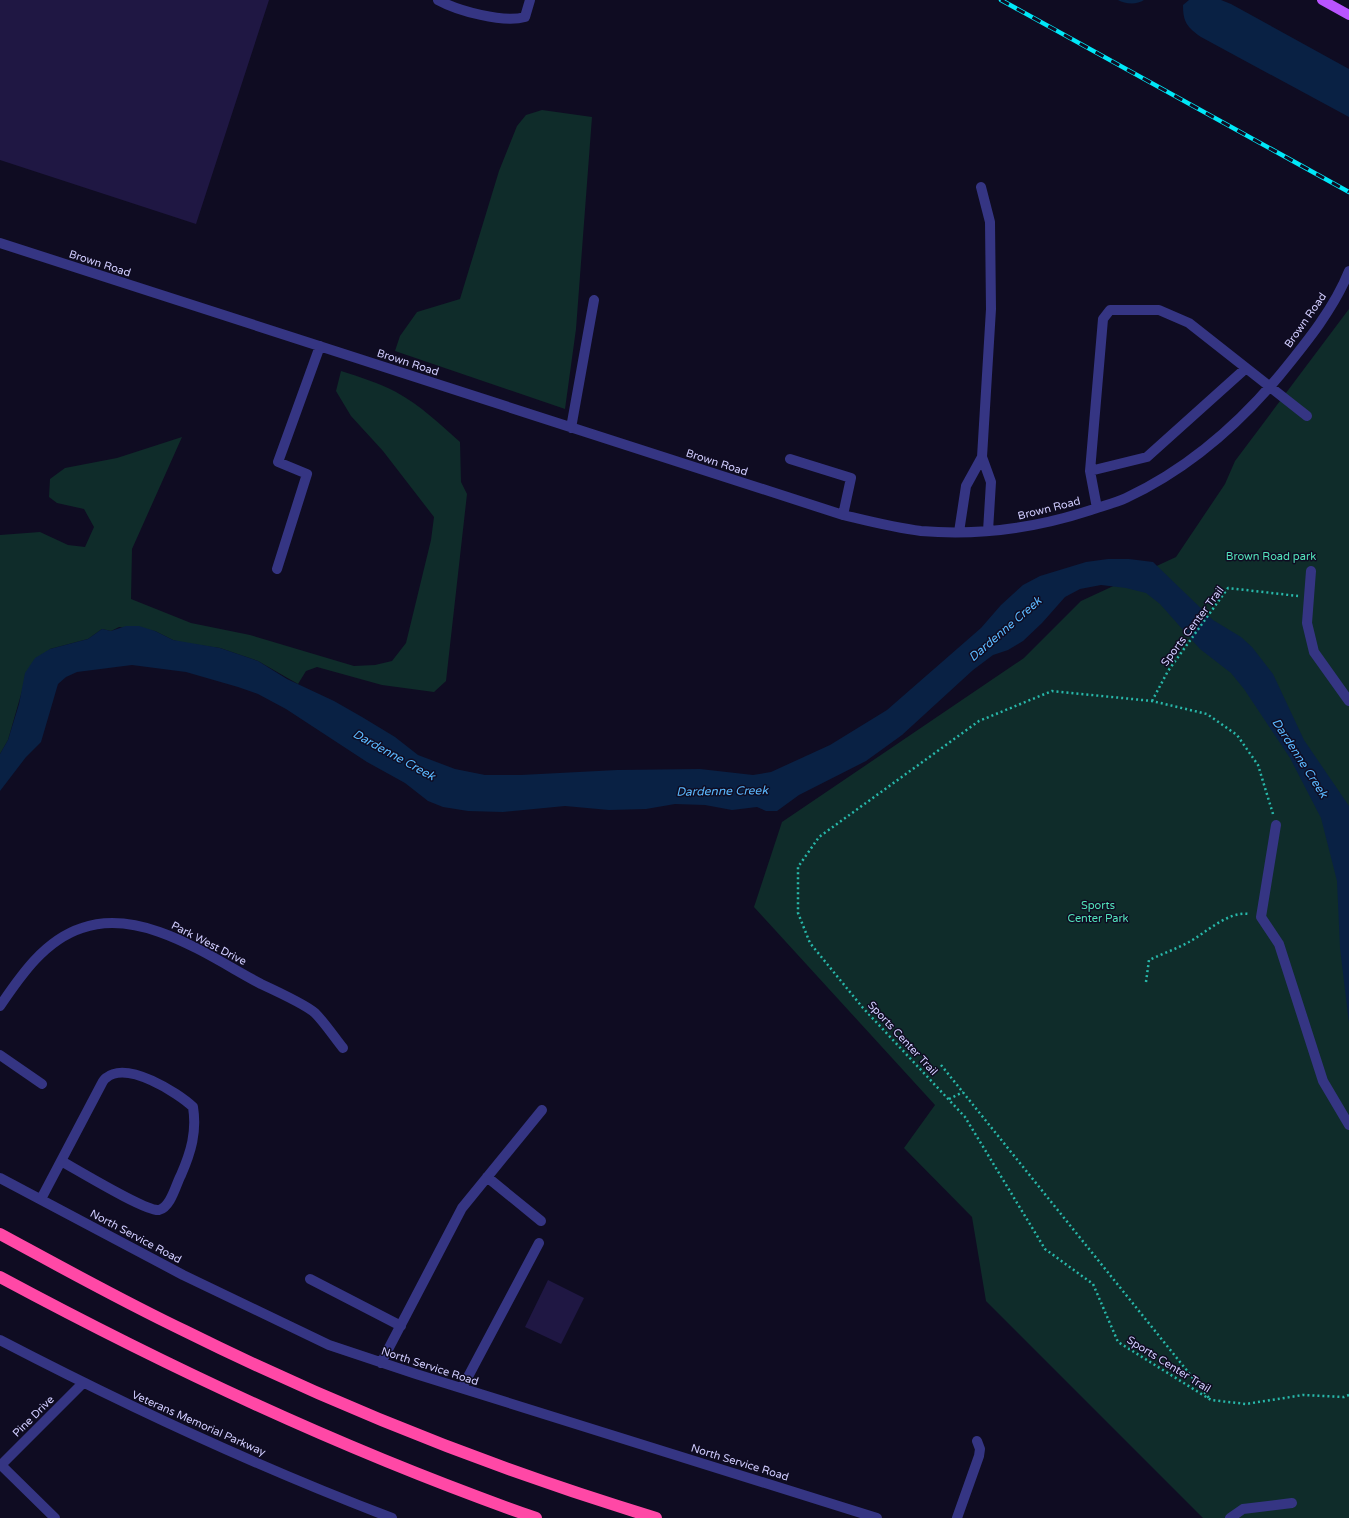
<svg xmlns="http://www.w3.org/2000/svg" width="1349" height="1518" font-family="'Varela Round',sans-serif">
<rect width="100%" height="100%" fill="#0f0c22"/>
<!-- green -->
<path fill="#0f2c2a" d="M 542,110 L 592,117 L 576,329 L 565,409 L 395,351 L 400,336 L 417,312 L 460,299 L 499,171 L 517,126 L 526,115 Z
M 1349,309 L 1349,1518 L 1203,1518 L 986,1301 L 972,1217 L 904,1148 L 935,1105 L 754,907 L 782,822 L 1024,658 L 1081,601 L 1176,557 L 1225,484 L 1235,461 Z
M 341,371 C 360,377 379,383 396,392 C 420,405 440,424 460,442 L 461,482 L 467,494 L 446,681 L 434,692 L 382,685 L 317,667 L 306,671 L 298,684 L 258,661 L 220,648 L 184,643 L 173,640 L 155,631 L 119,627 L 111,631 L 102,629 L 88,639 L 50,649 L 22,691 L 8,740 L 0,754 L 0,535 L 40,532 L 68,545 L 85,547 L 94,527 L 84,509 L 57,503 L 49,497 L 50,479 L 65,468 L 117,458 L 182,437 L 132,549 L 131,599 L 191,623 L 250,635 L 354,666 L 375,665 L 392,661 L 406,643 L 431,540 L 434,517 L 383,451 L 351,416 L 336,391 Z"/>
<!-- water -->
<path fill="#092144" d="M 1118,0 L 1144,0 C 1137,5 1125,4 1118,0 Z
M 1189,0 L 1221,0 L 1231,4 L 1349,69 L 1349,117 L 1201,37 C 1187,27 1183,22 1183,5 Z
M 1108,559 L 1129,559 L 1153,562 L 1213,620 L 1241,637 L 1252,647 L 1273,674 L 1304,740 L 1349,806 L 1349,1023 L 1340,948 L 1337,881 L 1321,818 L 1290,758 L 1244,689 L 1231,673 L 1200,649 L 1160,604 L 1146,593 L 1126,588 L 1101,585 L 1080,589 L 1065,597 L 1042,623 L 1023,641 L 1008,650 L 993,655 L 973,670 L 902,735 L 866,761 L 799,795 L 777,811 L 766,811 L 757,807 L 732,810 L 705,805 L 675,804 L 646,809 L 609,810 L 565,806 L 503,812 L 468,811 L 443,807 L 428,801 L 405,783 L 367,762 L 286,709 L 258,694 L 238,687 L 186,672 L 132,665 L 77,672 L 66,677 L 58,684 L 41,742 L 26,757 L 0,791 L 0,754 L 8,740 L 19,704 L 25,673 L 35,658 L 50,649 L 88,639 L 102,629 L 111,631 L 126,626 L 139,626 L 155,631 L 173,640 L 220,648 L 258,661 L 287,679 L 334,701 L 362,717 L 395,737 L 418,755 L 455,769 L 485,775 L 521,775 L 617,770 L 700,769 L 753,775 L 771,772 L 830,745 L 887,710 L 981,628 L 1001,605 L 1023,585 L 1040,576 L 1086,562 Z"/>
<!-- building -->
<path fill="#1f1743" d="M 0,0 L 269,0 L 196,224 L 0,160 Z
M 548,1280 L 584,1298 L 561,1344 L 525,1327 Z"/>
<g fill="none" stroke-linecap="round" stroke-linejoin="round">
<!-- path -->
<path stroke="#28b8aa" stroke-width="2.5" stroke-dasharray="2 3" stroke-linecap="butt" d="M 1152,701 L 1168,671 L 1228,588 L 1298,596
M 1273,814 L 1258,765 L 1237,735 L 1207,714 L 1152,701 L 1052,691 L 979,721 L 819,837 L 798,867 L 798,913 L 810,943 L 863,1008 L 965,1117 L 1045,1249 L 1093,1284 L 1118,1342 L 1211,1400 L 1246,1404 L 1303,1395 L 1344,1397 L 1349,1395
M 1146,982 L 1149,960 C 1162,954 1176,949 1189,942 C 1207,932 1228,911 1249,914
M 941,1065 L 1209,1398
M 949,1099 L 963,1092"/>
<!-- minor -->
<path stroke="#353583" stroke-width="10" d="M 438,0 C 458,11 503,23 525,17 L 530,0
M 981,187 L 990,222 L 991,309 L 982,457 L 991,482 L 988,531
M 0,243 L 843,515 C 868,521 895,528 921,531 C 979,536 1036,528 1091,510 C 1103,506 1115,503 1126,498 C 1186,470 1237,426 1279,376 C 1305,344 1334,309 1349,271
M 571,428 L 594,300
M 790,459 L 851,478 L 843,515
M 1090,471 L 1147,457 L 1245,369
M 1097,508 L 1090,471 L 1103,319 L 1110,310 L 1159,310 L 1189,323 L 1307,416
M 959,532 L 966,486 L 982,457
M 277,569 L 307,474 L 278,462 L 320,346
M 1311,571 L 1307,623 L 1314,652 L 1349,701
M 1276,825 L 1261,917 L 1279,944 L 1323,1081 L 1349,1125
M 0,1006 C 21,975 45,940 82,928 C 142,907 210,957 261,984 C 274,990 306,1005 315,1013 C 325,1023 334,1037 343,1048
M 0,1055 L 42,1084
M 487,1177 L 541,1221
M 0,1178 L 183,1275 L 329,1345 L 416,1374 L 877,1518
M 41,1199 L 101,1085 C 102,1083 104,1079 106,1078 C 127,1060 178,1093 193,1107 C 197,1132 191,1152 181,1175 C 176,1184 171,1207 159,1210 C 146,1212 76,1169 61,1161
M 310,1279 L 401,1326
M 0,1340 C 127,1406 258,1467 392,1518
M 381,1363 L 462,1208 L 542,1110
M 462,1388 L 539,1243
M 1,1465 L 55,1518
M 0,1466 L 83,1383
M 957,1518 L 979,1456 L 980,1449 L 977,1441
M 1230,1518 L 1243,1509 L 1292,1503"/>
<!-- major -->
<path stroke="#b954ff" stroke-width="10" d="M 1322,0 L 1349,15"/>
<!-- highway -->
<path stroke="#ff48a6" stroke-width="12" d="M 0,1234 C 61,1267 122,1301 185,1331 C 336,1406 494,1469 656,1518
M 0,1277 C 173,1370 350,1453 536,1518"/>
<defs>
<path id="rail" d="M 1001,0 L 1349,192"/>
</defs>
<!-- rail casing -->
<use href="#rail" stroke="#00e8f8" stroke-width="4.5"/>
<!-- rail -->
<use href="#rail" stroke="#0f0c22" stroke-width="3" stroke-dasharray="9" stroke-linecap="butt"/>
</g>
<g text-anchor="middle" stroke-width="3" stroke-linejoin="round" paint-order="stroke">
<!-- street labels -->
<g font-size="11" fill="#d1cdff" stroke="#0f0c22">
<text transform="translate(100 263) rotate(18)" y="4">Brown Road</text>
<text transform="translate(1305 320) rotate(-55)" y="4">Brown Road</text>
<text transform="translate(408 362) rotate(18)" y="4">Brown Road</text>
<text transform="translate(717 462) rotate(18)" y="4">Brown Road</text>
<text transform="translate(1049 508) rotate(-14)" y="4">Brown Road</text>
<text transform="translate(1192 626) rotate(-53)" y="4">Sports Center Trail</text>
<text transform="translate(209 943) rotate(27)" y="4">Park West Drive</text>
<text transform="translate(903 1038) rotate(47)" y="4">Sports Center Trail</text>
<text transform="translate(136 1236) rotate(28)" y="4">North Service Road</text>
<text transform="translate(1169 1364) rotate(32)" y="4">Sports Center Trail</text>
<text transform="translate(430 1366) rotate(18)" y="4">North Service Road</text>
<text transform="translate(33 1416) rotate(-45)" y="4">Pine Drive</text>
<text transform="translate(199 1423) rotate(24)" y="4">Veterans Memorial Parkway</text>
<text transform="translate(740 1462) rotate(17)" y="4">North Service Road</text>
</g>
<!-- park labels -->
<g font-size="11" fill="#53e4bb" stroke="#0f0c22">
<text x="1271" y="560">Brown Road park</text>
<text x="1098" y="909">Sports<tspan x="1098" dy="13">Center Park</tspan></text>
</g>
<!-- water labels -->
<g font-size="12" font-style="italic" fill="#5bb9ff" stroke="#0f0c22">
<text transform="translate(1005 629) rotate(-41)" y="4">Dardenne Creek</text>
<text transform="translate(394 755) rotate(29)" y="4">Dardenne Creek</text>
<text transform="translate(1300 758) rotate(57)" y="4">Dardenne Creek</text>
<text transform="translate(722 791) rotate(-1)" y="4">Dardenne Creek</text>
</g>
</g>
</svg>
